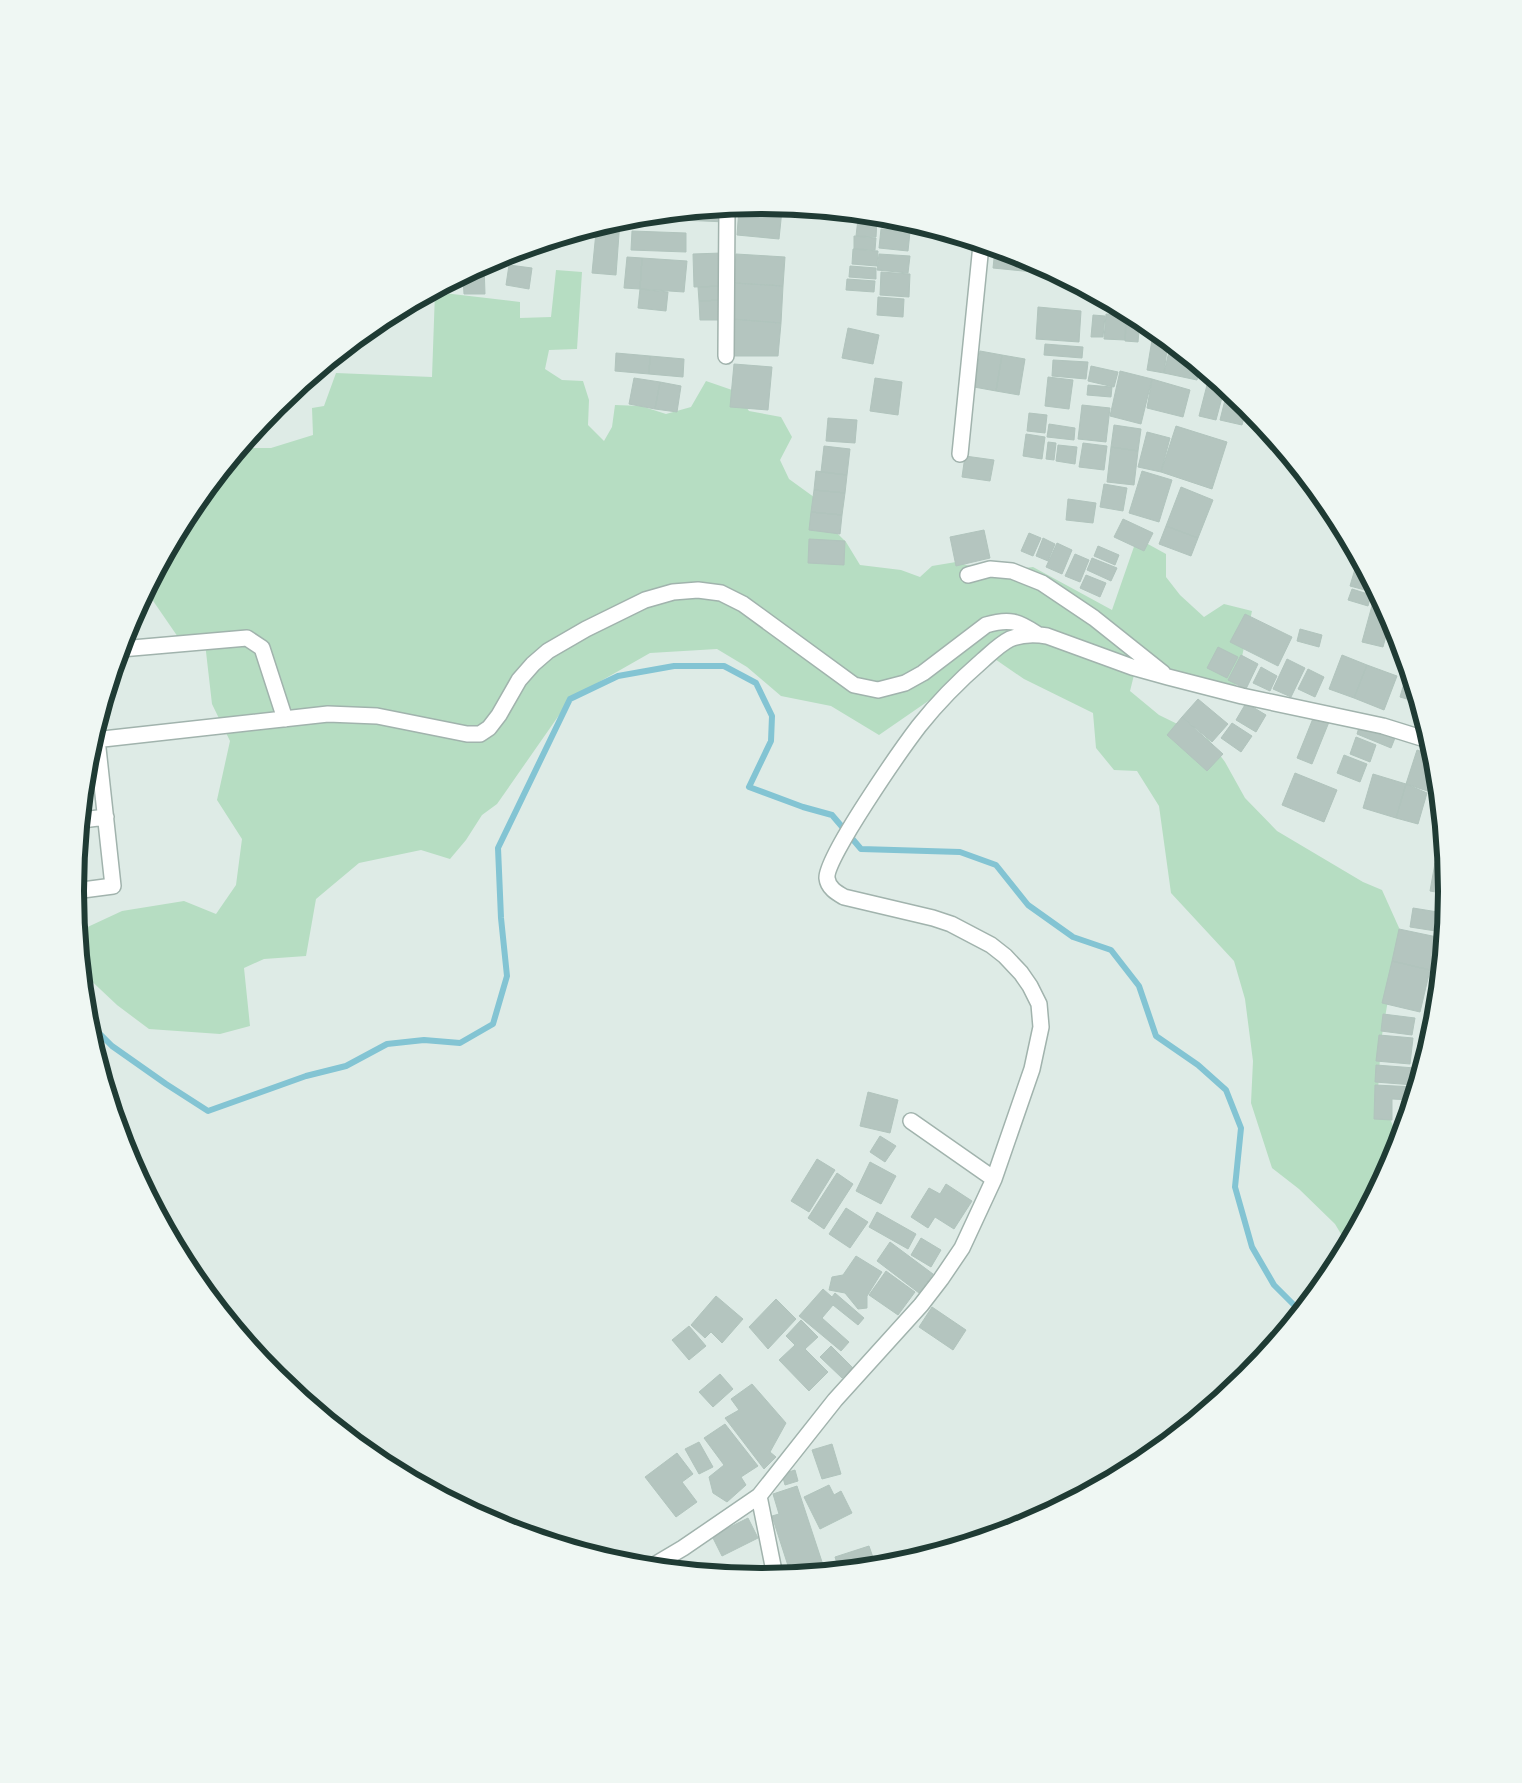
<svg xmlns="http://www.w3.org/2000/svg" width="1522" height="1783" font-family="Roboto,sans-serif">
<rect width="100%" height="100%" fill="#deebe6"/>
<!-- green -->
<path fill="#b6ddc2" d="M 556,270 L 582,272 L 577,349 L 549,350 L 545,369 L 562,380 L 583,381 L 589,400 L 588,425 L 604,441 L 612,427 L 615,405 L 641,406 L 666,414 L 691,407 L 706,381 L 735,391 L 749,411 L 781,417 L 792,437 L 780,460 L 789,479 L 818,500 L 834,530 L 846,542 L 860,565 L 901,570 L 920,577 L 932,566 L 956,562 L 991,572 L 1033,567 L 1112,610 L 1137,538 L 1166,554 L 1166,577 L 1180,595 L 1204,617 L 1224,604 L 1252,611 L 1232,702 L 1134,675 L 1130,691 L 1159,715 L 1208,739 L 1225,762 L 1245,798 L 1277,831 L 1363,882 L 1382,890 L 1400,930 L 1381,1041 L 1378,1091 L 1399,1140 L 1395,1154 L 1347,1244 L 1335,1224 L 1299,1189 L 1272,1168 L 1251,1103 L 1253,1061 L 1245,999 L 1234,961 L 1171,893 L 1159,806 L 1137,771 L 1114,770 L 1096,748 L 1093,713 L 1024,679 L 992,657 L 879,735 L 831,706 L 781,696 L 747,667 L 717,649 L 650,653 L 571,698 L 497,804 L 482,815 L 466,840 L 450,859 L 421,850 L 359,863 L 316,899 L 306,956 L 264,959 L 244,968 L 250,1026 L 220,1034 L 149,1029 L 117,1005 L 83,973 L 79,931 L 122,911 L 184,901 L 216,914 L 236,885 L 242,839 L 217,800 L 230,741 L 212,704 L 205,643 L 180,640 L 147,592 L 191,510 L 242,448 L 271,448 L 313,435 L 312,408 L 324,406 L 336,373 L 432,377 L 435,292 L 520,302 L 520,318 L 551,317 Z"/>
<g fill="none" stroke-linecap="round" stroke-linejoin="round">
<!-- stream -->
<path stroke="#83c4d3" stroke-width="6" d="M 88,1022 L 112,1046 L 166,1084 L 208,1111 L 306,1076 L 346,1066 L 387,1044 L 424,1040 L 460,1043 L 493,1024 L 507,976 L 501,918 L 498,848 L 570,699 L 618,676 L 674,666 L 724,666 L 756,683 L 772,716 L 771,741 L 749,787 L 803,807 L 832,815 L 861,849 L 960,852 L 996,865 L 1028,905 L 1073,937 L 1111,950 L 1139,986 L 1156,1036 L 1198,1065 L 1226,1090 L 1241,1128 L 1235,1187 L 1252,1247 L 1274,1285 L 1300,1311"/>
</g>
<!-- building -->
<path fill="#b4c5bf" stroke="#b1c4bd" d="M 745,207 L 782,210 L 779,239 L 737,235 L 739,208 Z
M 726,209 L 726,222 L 681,220 L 681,213 Z
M 681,213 L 681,220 L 646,218 L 646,217 Z
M 858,219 L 877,220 L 876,237 L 856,236 Z
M 621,221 L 619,234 L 596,232 L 596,228 Z
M 881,229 L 910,232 L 908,251 L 879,248 Z
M 632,231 L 686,233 L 686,252 L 631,250 Z
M 596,232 L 619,234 L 616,275 L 592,273 Z
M 854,236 L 876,238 L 875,250 L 854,249 Z
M 853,249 L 878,251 L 877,266 L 852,264 Z
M 995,249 L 1024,258 L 1034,263 L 1033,272 L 993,268 Z
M 722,253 L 723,286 L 694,287 L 693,254 Z
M 736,254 L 785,257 L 783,286 L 734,283 Z
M 879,254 L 910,256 L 908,273 L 877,270 Z
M 627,257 L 642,258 L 640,289 L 624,288 Z
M 642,258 L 687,261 L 684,292 L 640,289 Z
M 484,265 L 485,294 L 464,294 L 463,277 Z
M 509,265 L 532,268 L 529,289 L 506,285 Z
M 850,266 L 876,268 L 876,279 L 849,277 Z
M 881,272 L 910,274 L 909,297 L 880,295 Z
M 847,279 L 875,281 L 874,292 L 846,290 Z
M 734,283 L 783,286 L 781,323 L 732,319 Z
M 723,286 L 723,300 L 699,301 L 698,287 Z
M 640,289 L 668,292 L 666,311 L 638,308 Z
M 878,297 L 904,299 L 903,317 L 877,315 Z
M 723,300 L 724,320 L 700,320 L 699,301 Z
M 1038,307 L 1081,311 L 1079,342 L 1036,339 Z
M 1106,314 L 1126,316 L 1125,340 L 1104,339 Z
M 1127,314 L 1140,320 L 1138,342 L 1125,341 Z
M 1093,315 L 1105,316 L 1103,337 L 1091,337 Z
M 732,319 L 781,323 L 778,356 L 729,356 Z
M 848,328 L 879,335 L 873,364 L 842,358 Z
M 1153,334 L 1159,335 L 1168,342 L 1164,373 L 1147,370 Z
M 1045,344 L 1083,347 L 1082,358 L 1044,355 Z
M 1170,347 L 1175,348 L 1200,369 L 1197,380 L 1164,373 Z
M 980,351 L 1002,355 L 996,391 L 974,387 Z
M 616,353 L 650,356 L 649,374 L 615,371 Z
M 1002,355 L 1025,359 L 1019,395 L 996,391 Z
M 650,356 L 684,359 L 683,377 L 649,374 Z
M 1053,360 L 1088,362 L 1086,379 L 1052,376 Z
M 734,364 L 772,367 L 768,410 L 730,407 Z
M 1091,366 L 1118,372 L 1114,387 L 1088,381 Z
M 1120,371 L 1152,379 L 1141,424 L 1110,416 Z
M 1204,372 L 1216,382 L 1202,379 Z
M 1048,377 L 1073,380 L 1069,409 L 1045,406 Z
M 634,378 L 660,382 L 655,409 L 629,404 Z
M 875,378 L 902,382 L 898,415 L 870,411 Z
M 1152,379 L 1190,390 L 1183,417 L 1147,408 Z
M 660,382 L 681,386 L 677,412 L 655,409 Z
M 1088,385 L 1112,387 L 1111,397 L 1087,395 Z
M 1207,385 L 1224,390 L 1216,420 L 1199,416 Z
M 1227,392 L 1247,407 L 1242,425 L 1220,420 Z
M 1082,405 L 1110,408 L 1106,442 L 1078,439 Z
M 1029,413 L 1047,415 L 1045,433 L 1027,431 Z
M 828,418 L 857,420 L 855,443 L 826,441 Z
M 1049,424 L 1075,428 L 1074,440 L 1047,437 Z
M 1114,425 L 1141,429 L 1138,451 L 1111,447 Z
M 1176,426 L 1227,442 L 1212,489 L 1161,472 Z
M 1147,432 L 1170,438 L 1161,472 L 1138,467 Z
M 1026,434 L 1045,437 L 1042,459 L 1023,456 Z
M 1048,442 L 1056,443 L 1054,460 L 1046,459 Z
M 1083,443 L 1107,446 L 1104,470 L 1079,467 Z
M 1058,445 L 1077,447 L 1075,464 L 1056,461 Z
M 824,446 L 850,449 L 847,475 L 821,472 Z
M 1111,447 L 1138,451 L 1134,485 L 1107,482 Z
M 965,456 L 994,460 L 990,481 L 962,477 Z
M 816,471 L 847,475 L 845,493 L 814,490 Z
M 1142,471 L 1172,480 L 1159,522 L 1129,513 Z
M 1104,484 L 1127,488 L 1123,511 L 1100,507 Z
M 1181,487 L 1213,500 L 1198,538 L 1166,526 Z
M 814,490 L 845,493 L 842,515 L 811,512 Z
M 1068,499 L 1096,503 L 1093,523 L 1066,520 Z
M 811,512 L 842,515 L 840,534 L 809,530 Z
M 1123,519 L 1153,533 L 1144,551 L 1114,537 Z
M 1166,526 L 1198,538 L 1191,556 L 1159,544 Z
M 984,530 L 990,558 L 956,566 L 950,537 Z
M 1029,533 L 1041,538 L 1033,556 L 1021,551 Z
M 1043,538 L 1055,544 L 1048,561 L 1036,556 Z
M 809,539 L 845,541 L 844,565 L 808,563 Z
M 1057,543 L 1072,550 L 1062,574 L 1046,567 Z
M 1098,546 L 1119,555 L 1115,565 L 1094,556 Z
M 1075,554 L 1089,560 L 1080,582 L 1065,576 Z
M 1092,558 L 1117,568 L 1111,581 L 1087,570 Z
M 1357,562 L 1359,563 L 1376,593 L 1350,586 Z
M 1086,575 L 1106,583 L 1100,597 L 1080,588 Z
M 1352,589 L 1371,595 L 1368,606 L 1348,600 Z
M 1373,602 L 1382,605 L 1390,621 L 1383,647 L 1362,642 Z
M 1245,614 L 1292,637 L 1278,666 L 1230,642 Z
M 1300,629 L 1322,635 L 1319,647 L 1297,641 Z
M 1218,647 L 1238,657 L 1227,678 L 1207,668 Z
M 1241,655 L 1258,664 L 1246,689 L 1228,680 Z
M 1342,655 L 1367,665 L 1354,698 L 1329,689 Z
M 1287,659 L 1305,668 L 1291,697 L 1273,689 Z
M 1367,665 L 1397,676 L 1384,710 L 1354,698 Z
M 1261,667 L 1277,676 L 1270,691 L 1253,683 Z
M 1308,669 L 1324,677 L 1315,697 L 1298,689 Z
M 1407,673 L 1408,673 L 1417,702 L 1400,697 Z
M 1198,699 L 1228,724 L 1212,742 L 1182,717 Z
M 1246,703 L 1266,715 L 1256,732 L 1236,720 Z
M 1314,716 L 1329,722 L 1312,764 L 1297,758 Z
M 1182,717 L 1223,754 L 1207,771 L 1167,735 Z
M 1232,723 L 1252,736 L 1241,752 L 1221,738 Z
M 1360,724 L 1395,738 L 1391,748 L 1357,734 Z
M 1356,737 L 1376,745 L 1370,762 L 1350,754 Z
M 1417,750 L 1433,755 L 1437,794 L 1406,784 Z
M 1344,755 L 1367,764 L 1360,782 L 1337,773 Z
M 1295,773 L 1337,790 L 1324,822 L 1282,805 Z
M 1373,774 L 1406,784 L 1396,818 L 1363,808 Z
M 1406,784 L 1427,793 L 1418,824 L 1396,818 Z
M 1435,863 L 1444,865 L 1447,894 L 1430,891 Z
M 1413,908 L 1444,913 L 1442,932 L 1410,927 Z
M 1399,929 L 1437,937 L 1430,970 L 1392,961 Z
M 1392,961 L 1430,970 L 1420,1012 L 1382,1003 Z
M 1383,1014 L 1415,1018 L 1412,1035 L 1381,1031 Z
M 1379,1035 L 1413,1038 L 1410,1064 L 1376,1061 Z
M 1376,1065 L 1415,1068 L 1414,1085 L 1375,1082 Z
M 1375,1085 L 1415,1087 L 1411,1100 L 1392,1099 L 1392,1120 L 1374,1119 Z
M 868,1092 L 898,1100 L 890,1133 L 860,1126 Z
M 880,1136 L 896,1146 L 885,1162 L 870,1152 Z
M 817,1159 L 835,1170 L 809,1212 L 791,1201 Z
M 870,1162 L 896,1176 L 881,1204 L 856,1191 Z
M 837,1173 L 853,1184 L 824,1229 L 808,1218 Z
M 946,1184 L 972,1201 L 954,1229 L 935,1217 L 928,1228 L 911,1217 L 929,1188 L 940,1194 Z
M 846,1208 L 868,1222 L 850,1248 L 829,1234 Z
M 877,1212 L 916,1234 L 908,1249 L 869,1227 Z
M 921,1238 L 941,1250 L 931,1267 L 911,1255 Z
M 890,1242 L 933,1274 L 919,1293 L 877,1261 Z
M 856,1256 L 882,1272 L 867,1296 L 867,1308 L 858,1309 L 845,1293 L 829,1290 L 832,1277 L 843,1275 Z
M 886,1271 L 915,1292 L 898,1315 L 869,1295 Z
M 823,1289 L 832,1297 L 835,1293 L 864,1318 L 858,1325 L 833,1305 L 822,1318 L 849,1342 L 841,1351 L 799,1316 Z
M 716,1296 L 743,1319 L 722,1343 L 711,1332 L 705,1338 L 691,1325 Z
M 776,1299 L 796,1319 L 768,1349 L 749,1327 Z
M 932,1307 L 966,1330 L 953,1350 L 919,1327 Z
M 801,1320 L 818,1337 L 805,1349 L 828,1372 L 809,1391 L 779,1360 L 795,1345 L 786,1336 Z
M 689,1326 L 706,1346 L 689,1360 L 672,1340 Z
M 831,1346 L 853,1368 L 842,1378 L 820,1357 Z
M 720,1374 L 733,1389 L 713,1407 L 699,1392 Z
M 752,1384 L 786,1423 L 770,1452 L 776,1457 L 764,1469 L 725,1418 L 739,1410 L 731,1399 Z
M 725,1424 L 758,1466 L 741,1477 L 746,1485 L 727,1502 L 713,1493 L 709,1477 L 724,1465 L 704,1438 Z
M 699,1442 L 713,1467 L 699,1474 L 685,1449 Z
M 832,1444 L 841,1474 L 822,1479 L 812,1450 Z
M 677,1453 L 693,1474 L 682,1482 L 697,1502 L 676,1517 L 645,1477 Z
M 795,1470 L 798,1481 L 785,1485 L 782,1474 Z
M 829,1485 L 834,1495 L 841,1491 L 852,1513 L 820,1529 L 804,1497 Z
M 797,1486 L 825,1571 L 822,1572 L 791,1575 L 772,1516 L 779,1514 L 773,1494 Z
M 748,1518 L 758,1538 L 722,1556 L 712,1536 Z
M 869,1546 L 876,1566 L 839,1570 L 835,1557 Z
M 755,1571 L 757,1577 L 742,1576 Z"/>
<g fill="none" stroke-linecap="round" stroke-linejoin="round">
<defs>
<path id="minor" d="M 726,356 L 727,209
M 960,454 L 981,245
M 968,575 L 990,569 L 1012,571 L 1042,583 L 1094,618 L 1163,673
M 121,649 L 247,638 L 262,648 L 285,719
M 94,740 L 328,714 L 377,716 L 467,734 L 480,734 L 489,728 L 499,715 L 519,680 L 533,664 L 548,651 L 586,629 L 645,600 L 673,592 L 698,590 L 721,593 L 743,604 L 854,685 L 878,690 L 905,683 L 923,673 L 986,625 C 1009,618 1018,621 1037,634
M 82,820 L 106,817
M 75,891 L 113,886 L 97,739
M 911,1121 L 994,1179
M 759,1496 L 775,1576
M 651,1567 L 683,1548 L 759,1496 L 835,1400 L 921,1305 L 941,1279 L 962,1248 L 994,1179 L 1032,1069 L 1041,1027 L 1039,1004 L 1030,986 L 1021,973 L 1005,956 L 991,945 L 951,924 L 933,918 L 844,897 C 837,893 828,888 827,878 C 825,858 903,747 919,726 C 938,702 960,680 983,660 C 991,653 1000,644 1010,639 C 1022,634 1035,634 1047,636 L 1132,667 L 1168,677 L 1242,696 L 1383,726 L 1428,740"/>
</defs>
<!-- minor casing -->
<use href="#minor" stroke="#a1b3ad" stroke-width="18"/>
<!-- minor -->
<use href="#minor" stroke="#fff" stroke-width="15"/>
</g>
<!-- crop -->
<path d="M0 0H1522V1783H0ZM84 891a677 677 0 1 1 1354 0a677 677 0 1 1-1354 0Z" fill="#eff7f3" fill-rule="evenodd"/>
<path fill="none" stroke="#1f3b34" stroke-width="6" d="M84 891a677 677 0 1 1 1354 0a677 677 0 1 1-1354 0Z"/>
</svg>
